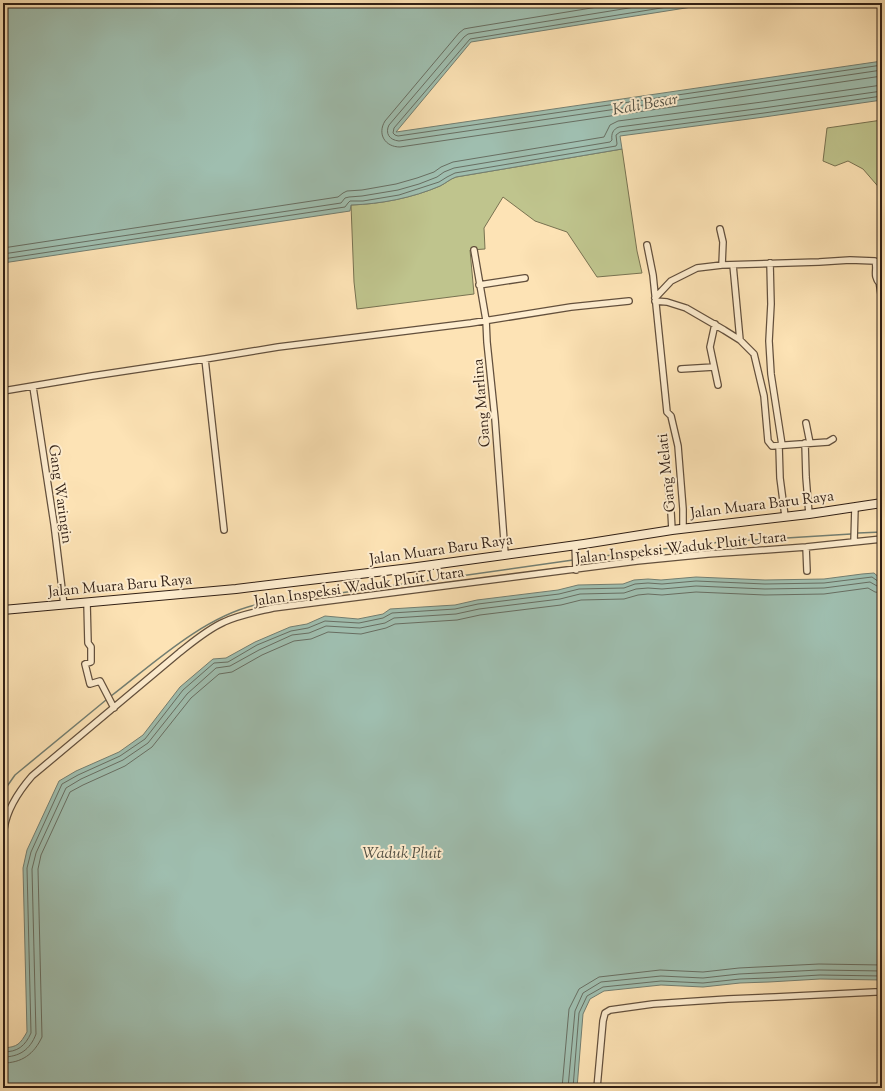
<svg xmlns="http://www.w3.org/2000/svg" width="885" height="1091" font-family="'Sorts Mill Goudy',serif">
<rect width="100%" height="100%" fill="#fde3b5"/>
<filter id="stains"><feTurbulence type="fractalNoise" baseFrequency=".005" numOctaves="4"/><feColorMatrix values="0 0 0 0 .2 0 0 0 0 .09 0 0 0 0 .02 0 0 0 .5 -.17"/></filter>
<radialGradient id="worn" r=".72"><stop offset=".6" stop-color="#630" stop-opacity="0"/><stop offset="1" stop-color="#630" stop-opacity=".3"/></radialGradient>
<!-- green -->
<path fill="#bfc48d" stroke="#787251" d="M 882,120 L 882,191 L 863,169 L 848,161 L 835,166 L 823,161 L 827,128 Z
M 622,149 L 637,251 L 642,273 L 597,277 L 567,232 L 535,221 L 503,197 L 484,228 L 485,249 L 470,250 L 474,294 L 357,309 L 354,282 L 351,205 C 380,204 412,198 440,186 C 446,183 450,179 456,177 Z"/>
<!-- water -->
<path fill="#9fbeaf" stroke="#737e71" d="M 3,3 L 717,3 L 471,42 L 396,132 L 882,61 L 882,100 L 764,117 L 620,136 L 622,149 L 456,177 C 450,179 446,183 440,186 C 412,198 381,204 351,205 L 350,211 L 3,263 Z
M 874,573 L 882,580 L 882,980 L 820,979 L 769,982 L 740,983 L 703,987 L 661,985 L 604,991 L 590,999 L 583,1014 L 577,1088 L 3,1088 L 3,1048 C 18,1047 20,1044 27,1032 L 23,868 L 27,850 L 59,781 L 76,771 L 119,752 L 143,735 L 180,687 L 213,659 L 226,658 L 255,642 L 290,627 L 307,624 L 325,616 L 358,619 L 383,614 L 390,609 L 455,605 L 477,600 L 558,590 L 578,585 L 623,584 L 634,580 L 648,579 L 661,580 L 696,577 L 765,580 L 824,579 L 862,574 Z"/>
<g fill="none" stroke-linecap="round" stroke-linejoin="round">
<!-- shore -->
<path stroke="#686e62" stroke-width="1" d="M 622,3 L 469,28 L 464,29 L 459,33 L 385,121 C 377,134 385,147 400,147 L 882,76
M 660,3 L 468,34 L 464,37 L 389,125 C 385,133 389,140 399,141 L 882,70
M 692,3 L 470,39 L 394,128 L 393,133 L 395,135 L 398,136 L 882,65
M 3,248 L 338,197 L 343,193 L 347,191 L 362,190 L 396,184 L 417,178 L 434,172 L 441,167 L 453,162 L 604,137 L 610,125 L 618,121 L 762,102 L 882,85
M 3,254 L 341,203 L 345,198 L 349,197 L 362,196 L 398,190 L 419,184 L 437,177 L 444,172 L 454,168 L 610,142 L 612,140 C 611,134 613,129 619,127 L 763,108 L 882,91
M 3,259 L 345,207 L 348,203 L 350,201 L 363,201 L 399,195 L 439,182 L 447,177 L 455,173 L 616,146 L 617,144 L 616,135 L 620,132 L 764,113 L 882,96
M 3,1052 C 18,1052 25,1046 31,1033 L 27,868 L 31,852 L 62,784 L 78,775 L 120,756 L 145,739 L 183,690 L 214,663 L 228,662 L 257,645 L 291,631 L 308,628 L 325,621 L 359,623 L 383,618 L 392,613 L 455,609 L 478,604 L 559,594 L 579,589 L 624,588 L 635,584 L 648,583 L 662,584 L 696,581 L 765,584 L 824,583 L 872,577 L 879,582 L 882,582
M 3,1057 C 19,1057 30,1050 36,1034 L 32,869 L 36,853 L 66,788 L 81,779 L 123,760 L 148,743 L 187,694 L 216,668 L 230,666 L 259,650 L 292,635 L 309,633 L 326,626 L 360,628 L 385,623 L 394,618 L 456,614 L 479,609 L 560,599 L 580,594 L 624,593 L 636,589 L 648,588 L 662,589 L 696,586 L 765,589 L 824,588 L 870,582 L 877,586 L 882,587
M 3,1063 C 22,1063 34,1054 42,1037 L 38,869 L 41,855 L 70,792 L 83,785 L 125,766 L 152,747 L 191,698 L 219,674 L 232,672 L 262,655 L 294,641 L 311,639 L 328,632 L 361,634 L 386,628 L 395,624 L 457,620 L 480,615 L 561,605 L 581,600 L 624,599 L 638,595 L 648,594 L 662,595 L 696,592 L 765,595 L 824,594 L 868,588 L 875,592 L 882,593
M 562,1088 L 569,1009 L 579,989 L 599,977 L 660,970 L 703,972 L 739,968 L 819,964 L 882,965
M 568,1088 L 575,1011 L 583,993 L 601,982 L 661,976 L 703,978 L 739,974 L 819,970 L 882,971
M 573,1088 L 579,1013 L 587,996 L 603,987 L 661,981 L 703,983 L 740,979 L 769,978 L 820,975 L 882,976"/>
<!-- stream -->
<path stroke="#737e71" stroke-width="1.5" d="M 858,533 L 882,532
M 579,559 L 721,542 L 851,534
M 111,696 C 154,663 202,618 255,605 L 573,560
M 3,792 L 15,775 L 106,700"/>
<defs>
<path id="street" d="M 720,229 L 723,242 L 722,265
M 647,245 L 653,275 L 667,412 L 671,416 L 678,446 L 683,509 L 683,529
M 474,250 L 486,320 L 487,342 L 495,419 L 505,554
M 770,263 L 771,304 L 769,341 L 771,374 L 782,445
M 733,265 L 740,340
M 882,270 L 878,274 L 882,301
M 479,285 L 525,278
M 655,298 L 671,281 L 697,268 L 722,265 L 819,262 L 850,260 L 875,261 C 878,270 872,275 880,284
M 655,301 L 667,302 L 686,308 L 724,330 L 740,340 L 754,354 L 764,396 L 768,441 L 772,446 L 828,442 L 833,439
M 715,324 L 710,347 L 718,385
M 205,359 L 224,530
M 681,369 L 714,367
M 33,387 L 54,524 L 64,605
M 3,391 L 92,376 L 205,359 L 278,347 L 471,323 L 571,307 L 629,301
M 806,423 L 810,443
M 805,443 L 806,477 L 809,514
M 779,446 L 780,478 L 785,516
M 668,484 L 671,512 L 672,530
M 854,542 L 855,507
M 575,545 L 576,570
M 806,547 L 807,571
M 87,603 L 88,643 L 91,647 L 91,662 L 85,664 L 90,684 L 100,681 L 114,708
M 3,879 C 4,869 4,858 4,847 C 4,841 4,835 4,829 C 7,809 19,791 32,776 L 180,652 C 194,641 208,629 224,622 C 239,615 256,612 273,608 L 637,561 L 708,554 L 806,547 L 882,539
M 597,1088 L 603,1021 L 605,1013 L 610,1010 L 653,1004 L 728,999 L 775,997 L 875,992 L 882,992
M 686,1088 L 882,1087"/>
<path id="secondary" d="M 3,610 L 236,589 L 410,568 L 584,544 L 672,530 L 809,514 L 882,503"/>
</defs>
<!-- street casing -->
<use href="#street" stroke="#63503d" stroke-width="8"/>
<!-- secondary casing -->
<use href="#secondary" stroke="#301f15" stroke-width="10"/>
<!-- street -->
<use href="#street" stroke="#feedcf" stroke-width="5.5"/>
<!-- secondary -->
<use href="#secondary" stroke="#feedcf" stroke-width="8"/>
</g>
<g text-anchor="middle" stroke-width="4" stroke-linejoin="round" paint-order="stroke">
<!-- street labels -->
<g font-size="15" fill="#301f15" stroke="#feedcf">
<text transform="translate(481 403) rotate(-95)" y="5">Gang Marlina</text>
<text transform="translate(666 473) rotate(-96)" y="5">Gang Melati</text>
<text transform="translate(61 494) rotate(82)" y="5">Gang Waringin</text>
<text transform="translate(762 504) rotate(-7)" y="5">Jalan Muara Baru Raya</text>
<text transform="translate(681 547) rotate(-6)" y="5">Jalan Inspeksi Waduk Pluit Utara</text>
<text transform="translate(441 549) rotate(-8)" y="5">Jalan Muara Baru Raya</text>
<text transform="translate(120 585) rotate(-5)" y="5">Jalan Muara Baru Raya</text>
<text transform="translate(359 586) rotate(-8)" y="5">Jalan Inspeksi Waduk Pluit Utara</text>
</g>
<!-- water labels -->
<g font-size="16" font-style="italic" fill="#514f43" stroke="#feedcf">
<text transform="translate(645 103) rotate(-10)" y="6">Kali Besar</text>
<text x="402" y="858">Waduk Pluit</text>
</g>
</g>
<!-- margin -->
<rect width="885" height="1091" fill="none" stroke="#fde3b5" stroke-width="16"/>
<rect x="4" y="4" width="877" height="1083" fill="none" stroke="#301f15" stroke-width="2"/>
<rect x="8" y="8" width="869" height="1075" fill="none" stroke="#301f15"/>
<rect width="100%" height="100%" filter="url(#stains)"/>
<rect width="100%" height="100%" fill="url(#worn)"/>
</svg>
